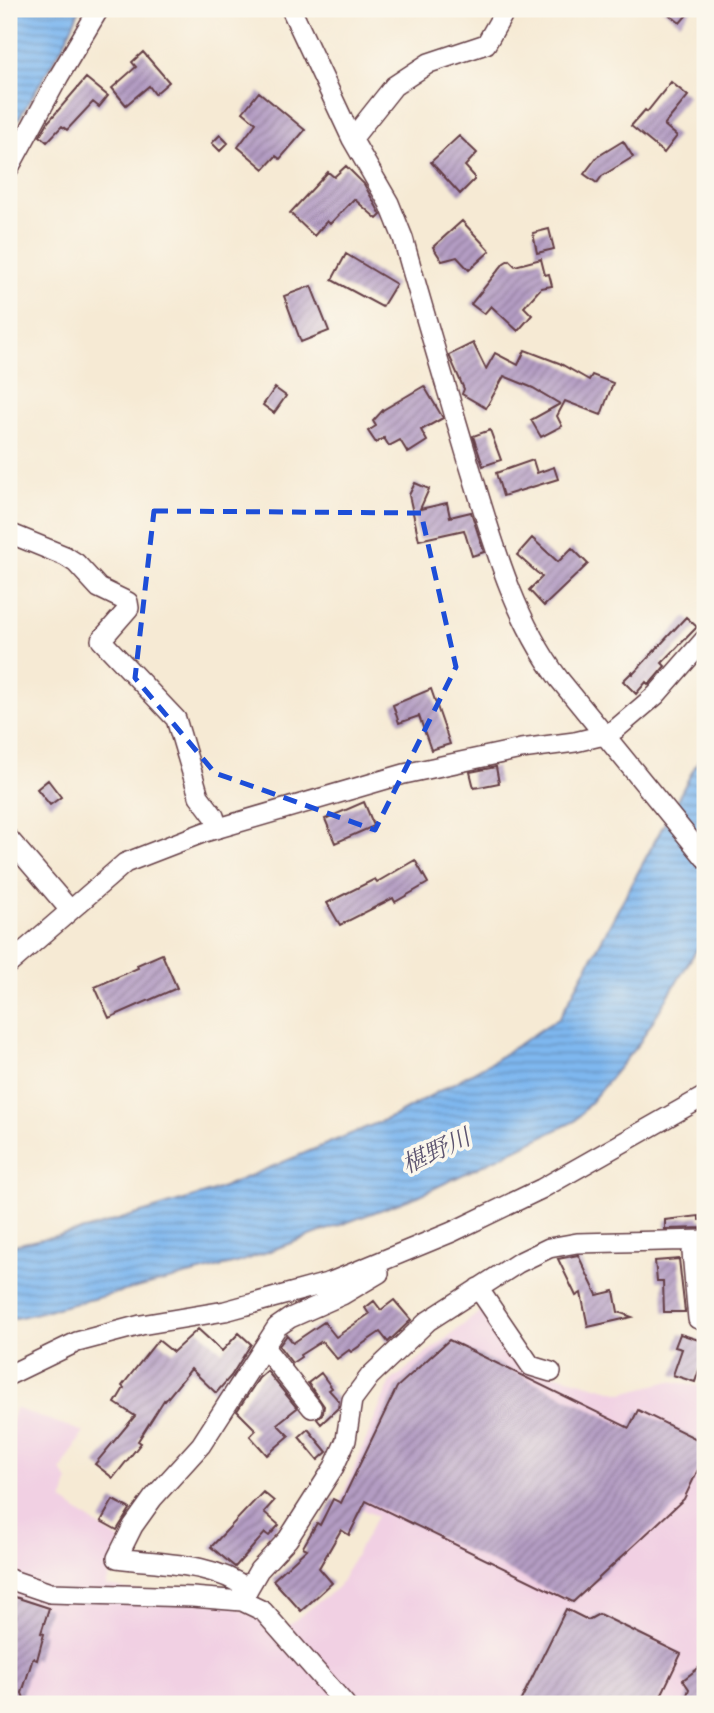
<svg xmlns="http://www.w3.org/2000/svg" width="714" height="1713" font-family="Cardo,'Noto Serif JP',serif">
<defs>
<pattern id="water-rules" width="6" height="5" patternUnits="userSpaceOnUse" patternTransform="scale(1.75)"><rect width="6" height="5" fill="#7eb7ef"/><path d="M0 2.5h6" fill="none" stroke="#6994c2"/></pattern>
<pattern id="building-hatch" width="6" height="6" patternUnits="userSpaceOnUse" patternTransform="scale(1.75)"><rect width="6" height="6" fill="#b39cc3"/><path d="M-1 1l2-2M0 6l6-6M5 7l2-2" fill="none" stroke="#947f9f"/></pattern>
</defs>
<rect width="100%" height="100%" fill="#fbf7ec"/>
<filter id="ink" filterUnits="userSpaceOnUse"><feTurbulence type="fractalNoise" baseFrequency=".0143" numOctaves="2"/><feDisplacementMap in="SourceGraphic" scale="14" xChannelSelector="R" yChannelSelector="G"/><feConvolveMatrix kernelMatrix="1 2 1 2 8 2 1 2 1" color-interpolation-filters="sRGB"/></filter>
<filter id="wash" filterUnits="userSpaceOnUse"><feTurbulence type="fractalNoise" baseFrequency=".00686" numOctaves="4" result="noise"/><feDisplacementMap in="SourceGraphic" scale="28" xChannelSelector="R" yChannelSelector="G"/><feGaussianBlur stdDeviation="1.57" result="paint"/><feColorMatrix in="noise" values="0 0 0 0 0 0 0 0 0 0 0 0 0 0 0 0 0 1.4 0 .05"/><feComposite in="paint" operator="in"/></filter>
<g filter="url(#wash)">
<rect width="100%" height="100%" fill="#f6ead4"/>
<!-- built -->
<path fill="#f1d0e3" d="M 486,1307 L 531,1368 L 622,1393 L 670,1381 L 705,1387 L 705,1704 L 9,1704 L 9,1428 L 15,1408 L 84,1432 L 61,1470 L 68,1481 L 63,1501 L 120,1541 L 106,1586 L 234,1606 L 263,1620 L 275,1635 L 338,1587 L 377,1516 L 341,1500 L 390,1382 Z"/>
<!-- water -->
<path fill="url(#water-rules)" stroke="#646b8d" stroke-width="2" d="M 14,9 L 80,9 L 65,42 L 9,135 L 9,16 Z
M 705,748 L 705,936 L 640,1042 L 575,1121 L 418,1196 L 240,1262 L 9,1320 L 9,1246 L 88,1229 L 211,1192 L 394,1116 L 492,1062 L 560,1017 Z"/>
<g id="blocks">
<!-- building -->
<path fill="url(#building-hatch)" d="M 662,9 L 692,9 L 680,23 Z
M 143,52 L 169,82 L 155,94 L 149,86 L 126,105 L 112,88 L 136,67 L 132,62 Z
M 86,78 L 108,96 L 99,107 L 93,102 L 67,130 L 62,126 L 47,142 L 40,136 L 48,122 Z
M 671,82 L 688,96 L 664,125 L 677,136 L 664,153 L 631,126 L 645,110 L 647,112 Z
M 259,92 L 305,130 L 280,159 L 276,156 L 264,169 L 238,147 L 256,123 L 243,112 Z
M 220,135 L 228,143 L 220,151 L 212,143 Z
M 459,136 L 477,153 L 465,166 L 474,176 L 474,180 L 460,194 L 431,162 Z
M 623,141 L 633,157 L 602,176 L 597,183 L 584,174 L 597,157 Z
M 346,166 L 364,184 L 381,215 L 377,219 L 354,199 L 330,224 L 327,221 L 314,236 L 290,213 L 328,172 L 334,177 Z
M 462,221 L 490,251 L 469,270 L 457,257 L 442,261 L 433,247 Z
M 549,229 L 554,249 L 537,253 L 533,233 Z
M 346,254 L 396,284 L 382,307 L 332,280 Z
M 541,259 L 545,275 L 549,274 L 552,286 L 541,288 L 524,307 L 532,315 L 518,331 L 491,306 L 484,314 L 471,304 L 504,263 L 509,260 L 515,266 Z
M 311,286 L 329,331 L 301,342 L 284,296 Z
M 473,343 L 486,369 L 495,353 L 518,365 L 525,350 L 559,363 L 589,380 L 592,375 L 613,383 L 601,415 L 565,401 L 557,416 L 562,426 L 541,437 L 531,420 L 560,404 L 533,388 L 504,376 L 486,408 L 462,394 L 464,389 L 449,355 Z
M 424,386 L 443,418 L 421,430 L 427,441 L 408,453 L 400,440 L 389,446 L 384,438 L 376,443 L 368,431 L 376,426 L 373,421 L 383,410 Z
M 275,388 L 286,396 L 274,413 L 263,405 Z
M 490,430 L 501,460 L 483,466 L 473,436 Z
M 533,460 L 537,473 L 554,467 L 558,479 L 503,496 L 496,473 Z
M 415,483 L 429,489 L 420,509 L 447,503 L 450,517 L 471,512 L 484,552 L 472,556 L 464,530 L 419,540 L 409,495 Z
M 532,538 L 558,562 L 572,548 L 588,564 L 544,606 L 529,590 L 542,577 L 517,555 Z
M 686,617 L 697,627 L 662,663 L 665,666 L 649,685 L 646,682 L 636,694 L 623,681 L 632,672 L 633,674 Z
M 431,689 L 450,744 L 431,750 L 419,716 L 399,723 L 393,705 Z
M 496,767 L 499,783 L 474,788 L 470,772 Z
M 48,780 L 61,797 L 50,805 L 37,789 Z
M 364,802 L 374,826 L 335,843 L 325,819 Z
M 415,860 L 428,883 L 395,902 L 393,898 L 340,925 L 327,903 L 375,879 L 377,882 Z
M 162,954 L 177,988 L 109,1018 L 95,987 L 138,968 L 137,965 Z
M 699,1216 L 699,1220 L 705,1220 L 705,1228 L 665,1229 L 665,1220 Z
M 578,1255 L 597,1295 L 614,1291 L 618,1312 L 632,1317 L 588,1327 L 581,1293 L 576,1296 L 558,1259 Z
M 679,1259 L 685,1312 L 664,1312 L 663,1281 L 657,1281 L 655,1261 Z
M 394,1300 L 411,1320 L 388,1342 L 380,1332 L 351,1352 L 349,1350 L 337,1359 L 322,1341 L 300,1355 L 301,1357 L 292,1363 L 279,1346 L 287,1335 L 293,1343 L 324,1322 L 336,1337 L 369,1314 L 365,1308 L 374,1301 L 381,1310 Z
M 198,1329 L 222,1351 L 239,1333 L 251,1344 L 231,1376 L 216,1393 L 191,1369 L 165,1401 L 164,1400 L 138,1441 L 141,1443 L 113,1478 L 95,1464 L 135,1416 L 115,1403 L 124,1388 L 122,1386 L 158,1340 L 173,1352 Z
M 680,1334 L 705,1342 L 705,1352 L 695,1382 L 673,1375 L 682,1349 L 675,1347 Z
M 449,1340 L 629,1428 L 638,1410 L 705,1443 L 705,1455 L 684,1499 L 573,1602 L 366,1501 L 349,1535 L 341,1530 L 319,1568 L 332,1583 L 301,1611 L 273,1580 L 307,1549 L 303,1547 L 317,1523 L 320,1525 L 333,1499 L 341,1503 L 397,1387 Z
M 267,1371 L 297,1408 L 277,1424 L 289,1436 L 267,1455 L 250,1436 L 256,1430 L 237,1411 L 259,1378 Z
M 321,1373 L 332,1388 L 329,1390 L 339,1401 L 338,1408 L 321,1424 L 317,1419 L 323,1413 L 324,1406 L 308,1383 Z
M 308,1429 L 327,1452 L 318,1460 L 299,1437 Z
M 263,1492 L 274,1501 L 264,1512 L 279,1525 L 269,1536 L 265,1533 L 235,1567 L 211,1547 Z
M 113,1500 L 130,1509 L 117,1530 L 101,1521 Z
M 9,1595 L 49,1608 L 41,1633 L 44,1634 L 37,1660 L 33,1658 L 22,1693 L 26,1704 L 9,1704 Z
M 566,1609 L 588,1620 L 599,1614 L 681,1654 L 657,1704 L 519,1704 Z
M 705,1663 L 705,1704 L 684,1704 L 689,1689 L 683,1680 Z"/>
</g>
</g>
<g filter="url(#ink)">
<use href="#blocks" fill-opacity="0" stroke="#643d44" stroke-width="2"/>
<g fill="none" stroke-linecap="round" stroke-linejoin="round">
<defs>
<path id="minor" d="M 291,9 L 352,139 L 389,203 L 403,238 C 424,314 447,389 469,464 C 492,538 512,616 559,679 L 705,858
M 352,139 L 394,86 L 429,63 L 486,44 L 506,9
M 9,168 L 59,76 L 99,9
M 9,533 L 65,556 L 76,563 L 99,588 L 128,602 L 129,608 L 101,640 L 176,719 L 199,796 L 214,816 L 218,828
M 9,839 L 70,910
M 9,964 L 125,863 L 205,832 L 404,774 L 521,749 L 575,742 L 604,735 L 616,729 L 656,695 L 705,639
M 705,1252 L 692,1252 L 698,1319 L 705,1321
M 478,1288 L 531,1366 L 551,1372
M 264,1347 L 312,1408
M 9,1375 L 77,1342 L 141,1325 L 225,1311 L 331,1282 L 452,1232 L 541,1189 L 705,1096
M 9,1579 L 50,1593 L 192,1597 L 242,1601 L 263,1611 L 345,1704
M 248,1589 L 259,1570 L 288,1539 L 334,1467 L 346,1440 L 352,1400 L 370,1376 L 428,1321 L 518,1263 L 549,1248 L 577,1243 L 705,1240
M 243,1600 L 248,1589 C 212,1562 160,1564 117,1558 L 133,1526 L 153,1498 L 201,1445 L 277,1327 L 290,1318 L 342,1295 L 379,1273"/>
</defs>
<!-- minor casing -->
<use href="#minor" stroke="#643d44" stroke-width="22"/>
<!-- minor -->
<use href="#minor" stroke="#fff" stroke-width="19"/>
</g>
</g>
<!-- marked area -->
<path fill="none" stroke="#1d4ed8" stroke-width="5" stroke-dasharray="14 9" stroke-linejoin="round" d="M 154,511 L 421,513 L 456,667 L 375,830 L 215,773 L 135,678 Z"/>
<g text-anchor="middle" stroke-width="7" stroke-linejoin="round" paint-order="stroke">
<!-- water labels -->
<g font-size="24" font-style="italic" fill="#5c5470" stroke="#fbf7ec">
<text transform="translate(436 1151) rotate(-25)" y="8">椹野川</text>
</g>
</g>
<!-- margin -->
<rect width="714" height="1713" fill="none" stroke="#fbf7ec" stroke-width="35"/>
</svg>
